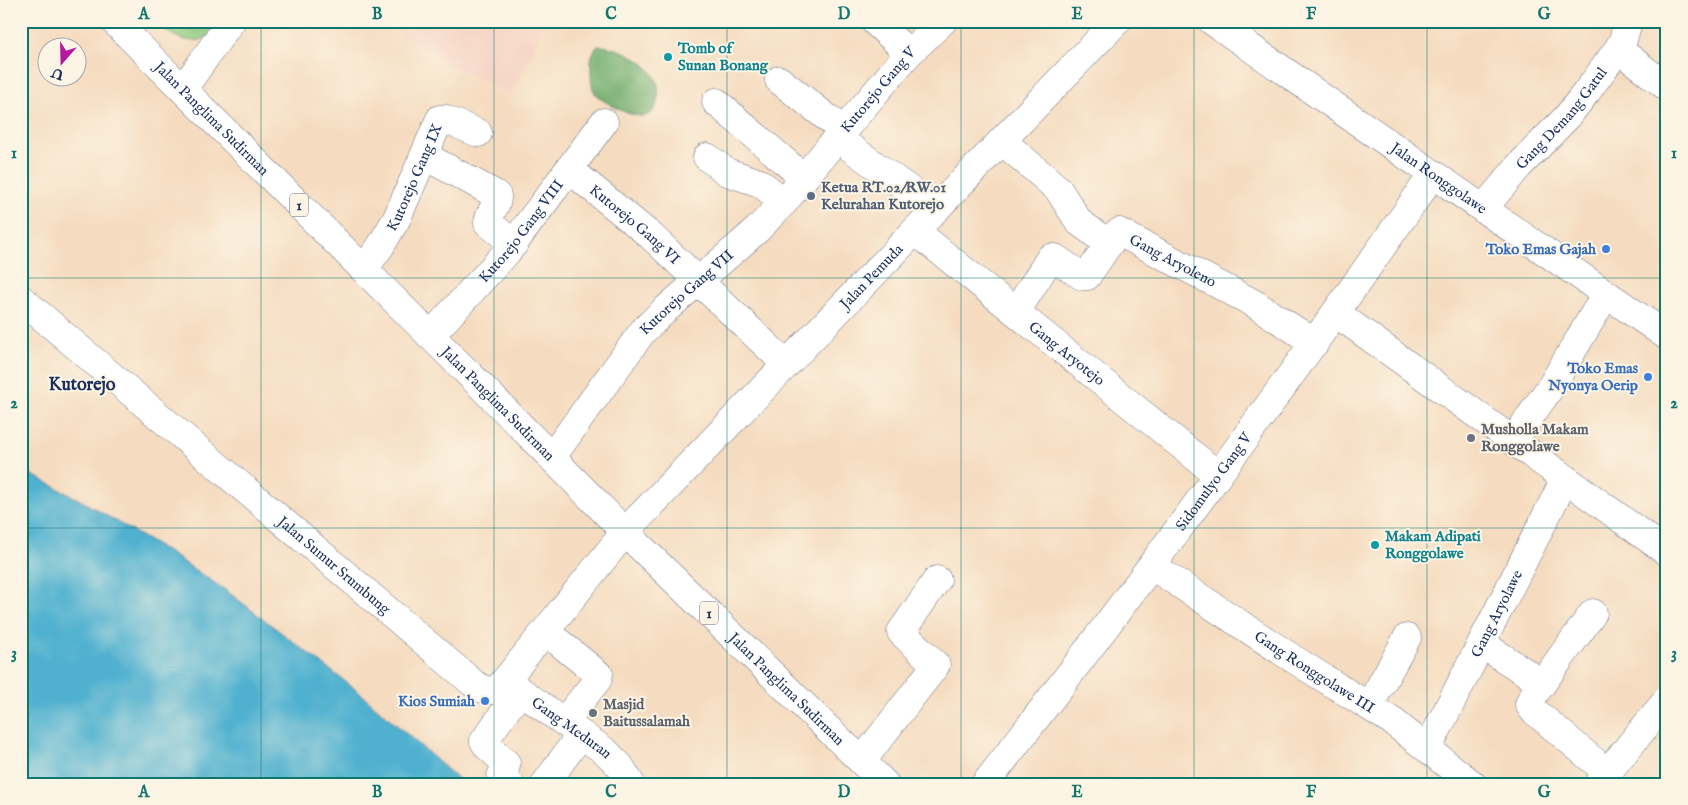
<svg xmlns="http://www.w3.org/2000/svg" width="1688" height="805" font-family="'IM FELL English',serif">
<rect width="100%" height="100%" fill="#fcf5e5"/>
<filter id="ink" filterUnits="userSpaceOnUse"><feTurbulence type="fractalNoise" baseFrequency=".02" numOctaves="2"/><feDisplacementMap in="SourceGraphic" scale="10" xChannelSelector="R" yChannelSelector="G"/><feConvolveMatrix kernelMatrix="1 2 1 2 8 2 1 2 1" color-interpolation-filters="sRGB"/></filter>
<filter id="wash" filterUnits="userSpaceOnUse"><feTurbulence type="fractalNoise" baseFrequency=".0096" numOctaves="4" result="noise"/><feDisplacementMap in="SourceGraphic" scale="20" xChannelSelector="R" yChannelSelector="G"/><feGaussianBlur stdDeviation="1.12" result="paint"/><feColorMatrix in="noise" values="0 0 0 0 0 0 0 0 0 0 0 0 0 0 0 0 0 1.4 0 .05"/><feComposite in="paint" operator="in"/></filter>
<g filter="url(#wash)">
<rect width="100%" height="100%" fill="#f5dcc0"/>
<!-- built -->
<path fill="#f5d2c2" d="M 383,21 L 547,21 L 534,45 L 534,51 L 510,94 L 452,66 Z"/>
<!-- green -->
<path fill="#8ac77c" stroke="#527b6d" d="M 154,21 L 224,21 C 219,26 213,34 207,37 C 189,48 166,33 154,21 Z"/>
<!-- forest -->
<path fill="#6fac6c" stroke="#456e65" d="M 598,46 C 617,45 651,62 657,82 C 659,88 659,94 657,101 C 653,127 625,113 611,105 C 605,101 599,99 595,93 C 591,87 591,78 591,71 C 590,61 591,53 598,46 Z"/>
<!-- water -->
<path fill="#50b1cf" stroke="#367096" d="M 21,469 L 82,501 L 171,554 L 224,589 L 359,692 L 464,784 L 21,784 Z"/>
</g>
<g filter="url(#ink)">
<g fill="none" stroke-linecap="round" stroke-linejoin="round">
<defs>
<g id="minor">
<path d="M 874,21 L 909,53"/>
<path d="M 1618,49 L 1667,87"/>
<path d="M 779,80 L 844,131"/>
<path d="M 183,89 L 231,21"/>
<path d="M 716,102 L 804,178"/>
<path d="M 1002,141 L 1058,189 L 1079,222 L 1109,244"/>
<path d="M 425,156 L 495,194 L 497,196 C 498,206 488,213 488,223 L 514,244"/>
<path d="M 707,157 L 727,172 L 760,183 L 784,202"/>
<path id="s1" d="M 569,169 L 651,236 L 786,364"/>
<path id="s2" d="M 936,209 L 837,138 L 909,53 L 943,21"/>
<path id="s3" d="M 1483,209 L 1519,166 L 1567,117 L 1588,90 L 1618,49 L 1623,40 L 1628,21"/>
<path id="s4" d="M 915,231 L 1218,475"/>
<path id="s5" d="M 364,269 L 380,247 L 397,218 L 439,121 L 440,119 L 445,119 L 478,133"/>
<path id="s6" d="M 21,299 L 473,683 C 482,690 490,693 500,687 L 625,532"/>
<path id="s7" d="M 1016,312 L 1050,258 L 1055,258 L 1082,276 L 1087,276 L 1115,235 L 1119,232 L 1255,304 L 1315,343"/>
<path d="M 1336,313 L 1667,552"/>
<path id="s8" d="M 430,336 L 508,251 L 604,122"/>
<path d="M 1513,441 L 1552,385 L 1606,294"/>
<path id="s9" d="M 551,458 L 643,331 L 665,310 L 757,230 L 784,202 L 837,138"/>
<path id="s10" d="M 1152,566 L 1295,660 L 1392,721 L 1472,784"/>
<path d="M 1593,613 L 1533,696 L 1529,704 L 1533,710 L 1607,772"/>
<path d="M 545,631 L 599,675 L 598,679 L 564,722"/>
<path d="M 1482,644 L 1542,683"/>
<path id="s11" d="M 505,680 L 606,752 L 620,766 L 631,784"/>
<path d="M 1369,706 L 1407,638"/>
<path id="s12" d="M 1428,748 L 1565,479"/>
<path d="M 862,761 L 936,665 L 901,632 L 937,580"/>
<path d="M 510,784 L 501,776 L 506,766 L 506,763 L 487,746 L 484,741 L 520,691"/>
<path d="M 545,784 L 581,734"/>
<path id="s13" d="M 985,784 C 1140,585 1289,381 1433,174"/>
<path d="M 1598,784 L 1667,700"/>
</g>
<g id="major">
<path id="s14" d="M 1212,21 L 1667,336"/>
<path id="s15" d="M 625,532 L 1117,21"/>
</g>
<g id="highway">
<path id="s16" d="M 114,21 L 484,389 L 625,532 L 885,784"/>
</g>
</defs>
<!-- minor casing -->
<use href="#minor" stroke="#676c80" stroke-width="29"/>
<!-- major casing -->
<use href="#major" stroke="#676c80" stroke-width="29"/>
<!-- highway casing -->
<use href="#highway" stroke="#676c80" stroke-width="29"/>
<!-- minor -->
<use href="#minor" stroke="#fff" stroke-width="28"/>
<!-- major -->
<use href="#major" stroke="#fff" stroke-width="28"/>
<!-- highway -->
<use href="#highway" stroke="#fff" stroke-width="28"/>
</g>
</g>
<!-- grid -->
<path fill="none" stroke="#0f766e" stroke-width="1" stroke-opacity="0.55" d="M 261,21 L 261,784M 494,21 L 494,784M 727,21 L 727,784M 961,21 L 961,784M 1194,21 L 1194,784M 1427,21 L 1427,784M 21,278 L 1667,278M 21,528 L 1667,528"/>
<!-- markers -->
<g fill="#0f9aa8" stroke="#fcf5e5" stroke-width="2">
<circle cx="668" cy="57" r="5"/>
<circle cx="1375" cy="545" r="5"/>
</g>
<circle fill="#5c6f8a" stroke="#fcf5e5" stroke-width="2" cx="811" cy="196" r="5"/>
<g fill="#3f7fe0" stroke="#fcf5e5" stroke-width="2">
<circle cx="1606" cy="249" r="5"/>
<circle cx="1648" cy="377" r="5"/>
<circle cx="485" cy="701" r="5"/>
</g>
<g fill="#6b7280" stroke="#fcf5e5" stroke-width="2">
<circle cx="1471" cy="438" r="5"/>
<circle cx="593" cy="713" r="5"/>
</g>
<g text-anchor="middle" stroke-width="4" stroke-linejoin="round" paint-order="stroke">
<!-- shield labels -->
<g fill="#fcf5e5" stroke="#5e6a86" stroke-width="1">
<rect x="290" y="193.5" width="18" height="23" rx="4"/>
<rect x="700" y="601.5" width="18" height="23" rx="4"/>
</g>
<g font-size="14" font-weight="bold" fill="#1b2f5e">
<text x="299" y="210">1</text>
<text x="709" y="618">1</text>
</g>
<!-- culture labels -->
<g font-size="15" font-weight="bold" fill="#0d838f" stroke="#fcf5e5" text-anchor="start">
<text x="678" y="53">Tomb of<tspan x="678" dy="17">Sunan Bonang</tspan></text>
<text x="1385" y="541">Makam Adipati<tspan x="1385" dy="17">Ronggolawe</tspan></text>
</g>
<!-- street labels -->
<g font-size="15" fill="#1b2f5e" stroke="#fcf5e5">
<text dy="5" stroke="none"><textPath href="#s2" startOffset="185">Kutorejo Gang V</textPath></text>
<text dy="5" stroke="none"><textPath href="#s16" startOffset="138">Jalan Panglima Sudirman</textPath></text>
<text dy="5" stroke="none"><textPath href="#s3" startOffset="120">Gang Demang Gatul</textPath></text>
<text dy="5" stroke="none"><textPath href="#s5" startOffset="105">Kutorejo Gang IX</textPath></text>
<text dy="5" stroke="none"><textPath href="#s14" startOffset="276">Jalan Ronggolawe</textPath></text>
<text dy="5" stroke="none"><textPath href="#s1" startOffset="86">Kutorejo Gang VI</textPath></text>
<text dy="5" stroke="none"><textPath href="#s8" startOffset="139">Kutorejo Gang VIII</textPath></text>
<text dy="5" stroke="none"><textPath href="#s7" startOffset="222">Gang Aryoleno</textPath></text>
<text dy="5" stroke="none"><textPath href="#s15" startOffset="355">Jalan Pemuda</textPath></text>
<text dy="5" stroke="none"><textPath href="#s9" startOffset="215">Kutorejo Gang VII</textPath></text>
<text dy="5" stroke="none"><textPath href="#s4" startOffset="195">Gang Aryotejo</textPath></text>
<text dy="5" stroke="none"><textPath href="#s16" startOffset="542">Jalan Panglima Sudirman</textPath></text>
<text dy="5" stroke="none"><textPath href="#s13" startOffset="379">Sidomulyo Gang V</textPath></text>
<text dy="5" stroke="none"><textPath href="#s6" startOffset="411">Jalan Sumur Srumbung</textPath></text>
<text dy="5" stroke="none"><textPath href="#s12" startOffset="151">Gang Aryolawe</textPath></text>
<text dy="5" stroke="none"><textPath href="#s10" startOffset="194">Gang Ronggolawe III</textPath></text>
<text dy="5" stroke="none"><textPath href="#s16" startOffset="948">Jalan Panglima Sudirman</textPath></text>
<text dy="5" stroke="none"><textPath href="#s11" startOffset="82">Gang Meduran</textPath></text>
</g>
<!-- service labels -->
<g font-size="15" font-weight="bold" fill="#4e5e75" stroke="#fcf5e5" text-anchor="start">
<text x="821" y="192">Ketua RT.02/RW.01<tspan x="821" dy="17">Kelurahan Kutorejo</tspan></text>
</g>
<!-- shop labels -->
<g font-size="15" font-weight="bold" fill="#366cbe" stroke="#fcf5e5" text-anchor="end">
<text x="1596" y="254">Toko Emas Gajah</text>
<text x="1638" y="373">Toko Emas<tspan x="1638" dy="17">Nyonya Oerip</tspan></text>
<text x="475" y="706">Kios Sumiah</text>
</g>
<!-- worship labels -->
<g font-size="15" font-weight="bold" fill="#5b616d" stroke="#fcf5e5" text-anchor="start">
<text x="1481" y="434">Musholla Makam<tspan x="1481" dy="17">Ronggolawe</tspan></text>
<text x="603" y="709">Masjid<tspan x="603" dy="17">Baitussalamah</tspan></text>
</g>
<!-- quarter labels -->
<g font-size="18" font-weight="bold" fill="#1b2f5e" stroke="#fcf5e5">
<text x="82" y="390">Kutorejo</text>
</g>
</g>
<!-- margin -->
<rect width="1688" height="805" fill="none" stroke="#fcf5e5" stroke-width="55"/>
<!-- north arrow -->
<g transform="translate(62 62) rotate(200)"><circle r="24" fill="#fcf5e5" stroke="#a2a6af"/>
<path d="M0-4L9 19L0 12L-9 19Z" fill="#b5179e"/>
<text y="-8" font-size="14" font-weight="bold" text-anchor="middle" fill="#1b2f5e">U</text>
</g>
<rect x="28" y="28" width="1632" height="750" fill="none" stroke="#0f766e" stroke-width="2"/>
<g font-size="16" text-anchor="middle" font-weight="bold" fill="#0f766e">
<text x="144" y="19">A</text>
<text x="377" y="19">B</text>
<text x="611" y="19">C</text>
<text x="844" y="19">D</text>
<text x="1077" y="19">E</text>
<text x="1311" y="19">F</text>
<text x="1544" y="19">G</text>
<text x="14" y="158">1</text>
<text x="1674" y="158">1</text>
<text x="14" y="408">2</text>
<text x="1674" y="408">2</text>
<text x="14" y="658">3</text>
<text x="1674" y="658">3</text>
<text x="144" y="797">A</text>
<text x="377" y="797">B</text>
<text x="611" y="797">C</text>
<text x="844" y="797">D</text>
<text x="1077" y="797">E</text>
<text x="1311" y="797">F</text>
<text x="1544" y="797">G</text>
</g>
</svg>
